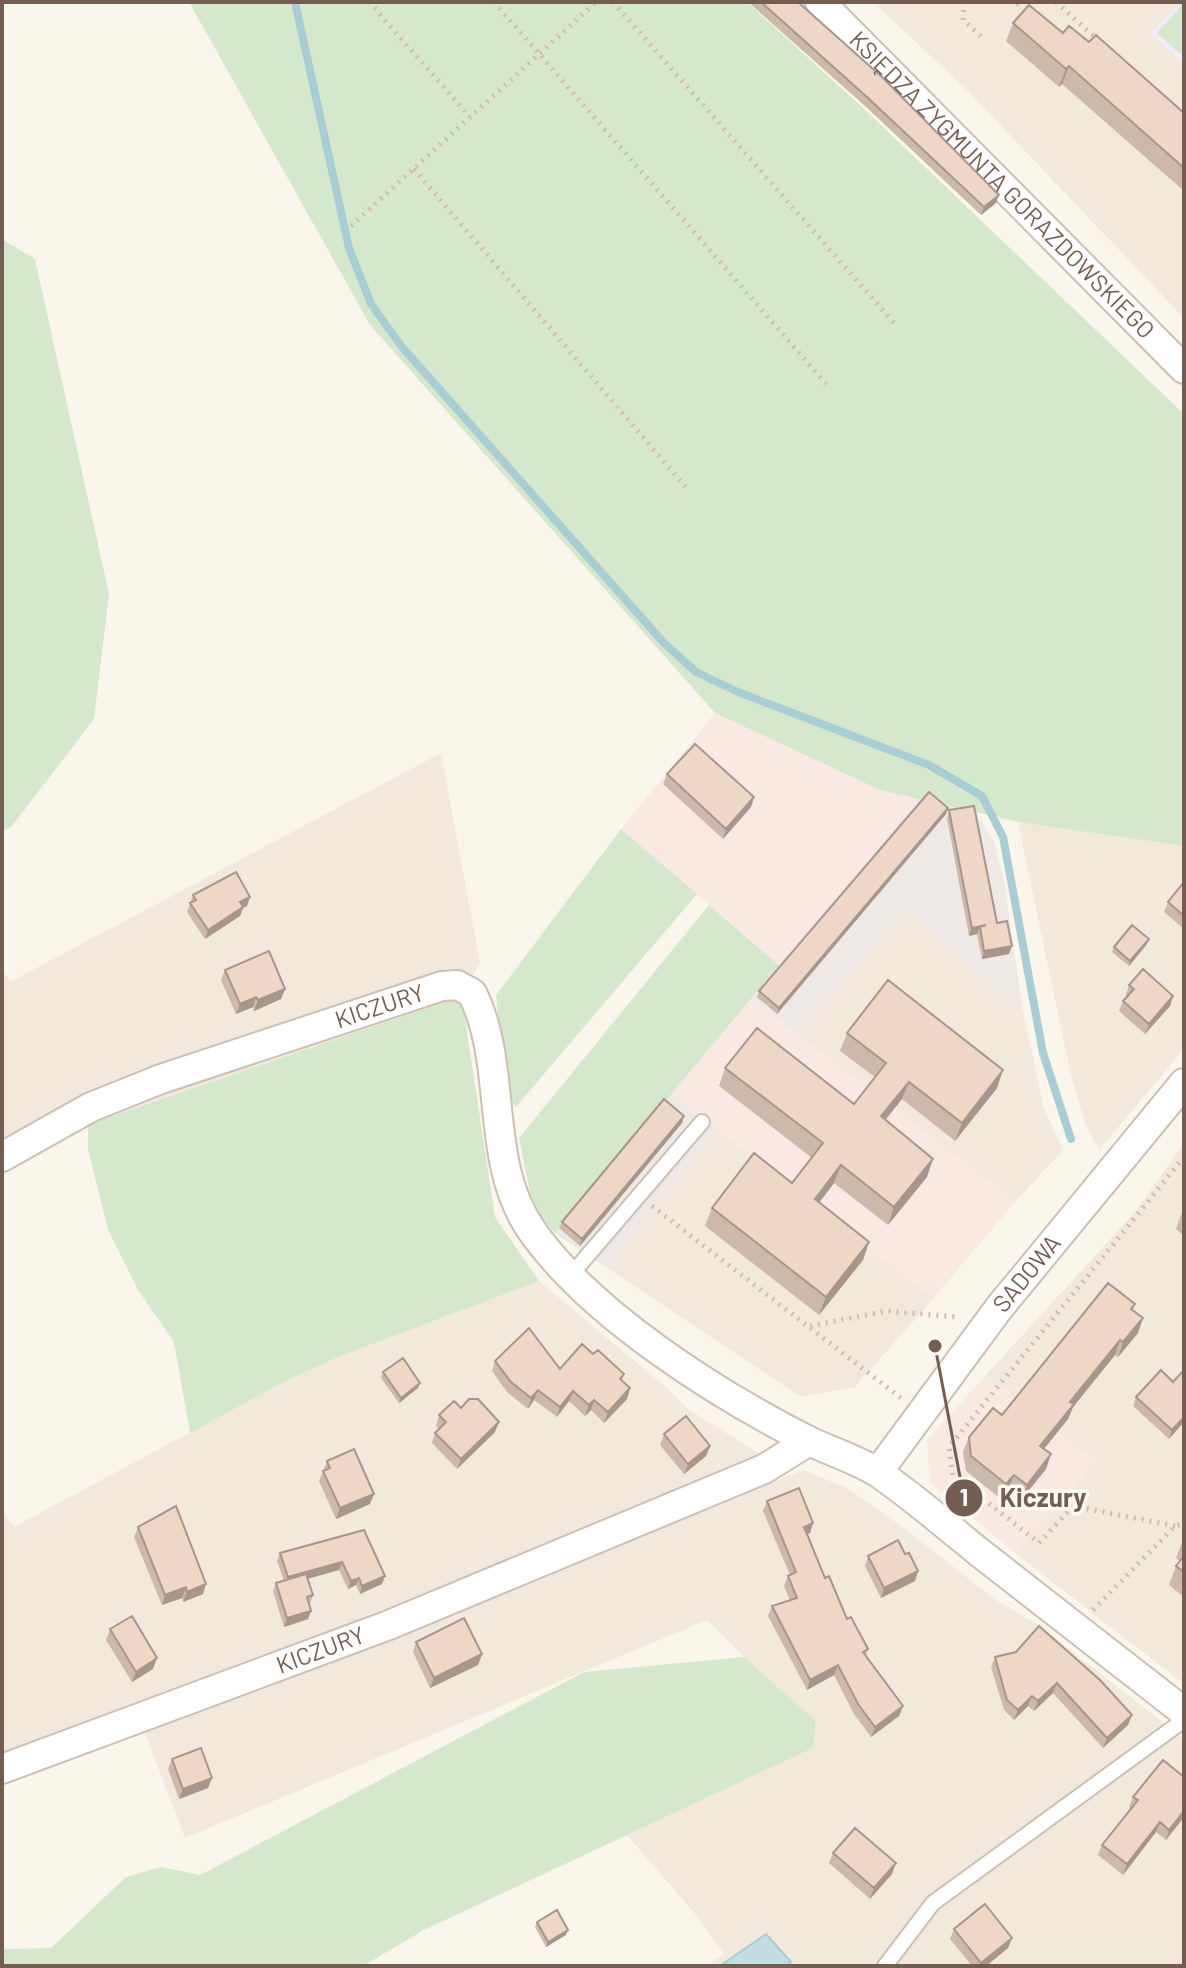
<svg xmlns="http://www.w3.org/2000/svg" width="1186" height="1968" font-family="Barlow,sans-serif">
<rect width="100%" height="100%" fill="#fbf6ec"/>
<!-- residential -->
<path fill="#f2e8db" d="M 873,2 L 1180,2 L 1151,34 L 1184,63 L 1184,318 L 967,90 Z
M 441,753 L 480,963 L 456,998 L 75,1128 L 2,1170 L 2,968 L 10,982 Z
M 1018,822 L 1184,846 L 1184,1049 L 1099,1150 L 1084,1120 L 1070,1071 Z
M 905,909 L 1023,1011 L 1044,1109 L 1063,1150 L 1015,1202 L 798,1035 Z
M 717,1129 L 934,1298 L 855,1387 L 801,1397 L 607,1268 Z
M 1184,1143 L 1184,1684 L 1015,1553 L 1095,1462 L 986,1375 L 1135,1212 Z
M 539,1281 L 667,1388 L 688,1409 L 761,1455 L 469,1578 L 179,1693 L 2,1756 L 2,1509 L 14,1527 L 280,1384 L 338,1357 Z
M 803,1470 L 847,1488 L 904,1528 L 997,1601 L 1037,1624 L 1184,1739 L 1184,1966 L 706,1966 L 724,1954 L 696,1915 L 627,1835 L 813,1748 L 816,1721 L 744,1657 L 707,1620 L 185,1838 L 144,1730 L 475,1602 Z"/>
<!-- commercial -->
<path fill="#fae9e2" d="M 715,713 L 880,790 L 919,799 L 779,965 L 621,829 Z
M 750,998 L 1015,1202 L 934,1298 L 670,1093 Z
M 986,1375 L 1095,1462 L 1015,1553 L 930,1483 L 927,1440 Z"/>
<!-- industrial -->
<path fill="#eee9e4" d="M 919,799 L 975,812 L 994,842 L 1003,875 L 1023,1011 L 905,909 L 798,1035 L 750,998 Z
M 670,1093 L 717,1129 L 607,1268 L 555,1233 Z"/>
<!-- education -->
<path fill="#f3e9f8" d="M 1180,2 L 1184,2 L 1184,63 L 1151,34 Z"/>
<!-- green -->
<path fill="#d6e8cb" d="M 189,2 L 747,2 L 862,107 L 1184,414 L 1184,846 L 1018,822 L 880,790 L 715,713 L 370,325 Z
M 1184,3 L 1184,57 L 1157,33 Z
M 2,239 L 35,259 L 109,594 L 94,719 L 12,826 L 2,831 Z
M 621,829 L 697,894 L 516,1107 L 506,1097 L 496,995 Z
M 709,905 L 779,965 L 555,1233 L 533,1208 L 519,1138 Z
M 456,998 L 464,1012 L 495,1217 L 539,1281 L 338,1357 L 280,1384 L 190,1433 L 174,1342 L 138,1290 L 108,1230 L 88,1149 L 88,1124 Z
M 744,1657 L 816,1721 L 813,1748 L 424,1930 L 363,1966 L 2,1966 L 2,1949 L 51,1948 L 126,1877 L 161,1867 L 200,1875 L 584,1672 Z"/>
<!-- water -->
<path fill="#c2dee4" stroke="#a9cdd5" stroke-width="2" d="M 766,1934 L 791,1962 L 786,1966 L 720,1966 Z"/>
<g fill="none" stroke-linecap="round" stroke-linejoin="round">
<!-- stream -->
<path stroke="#a9cdd5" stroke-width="8" d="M 295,2 L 349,248 L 371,304 L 402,347 L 663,642 L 696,672 L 738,692 L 929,765 L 982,796 L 1003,837 L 1043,1053 L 1071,1139"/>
<defs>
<path id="lane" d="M 570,1276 L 702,1122
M 885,1966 L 933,1903 L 1184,1720"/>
<g id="street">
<path id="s1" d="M 820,2 L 1184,369"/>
<path id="s2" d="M 2,1157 L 91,1107 L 161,1079 L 442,986 L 457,985 L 472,993 C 509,1067 483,1161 532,1231 C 591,1315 718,1395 809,1441 C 832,1452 859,1460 880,1474 C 916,1499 950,1529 984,1556 C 1051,1608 1117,1660 1184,1712"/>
<path id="s3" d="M 878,1472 L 999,1308 L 1184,1083"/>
<path id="s4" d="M 2,1769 L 389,1625 L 764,1469 L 809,1441"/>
</g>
</defs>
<!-- lane casing -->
<use href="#lane" stroke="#cdbfb3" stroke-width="18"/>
<!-- street casing -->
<use href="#street" stroke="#cdbfb3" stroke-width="32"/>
<!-- path -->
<path stroke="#d4bba9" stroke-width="5" stroke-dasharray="2 6" stroke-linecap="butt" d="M 369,2 L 470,117
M 494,2 L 827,385
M 613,2 L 894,323
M 964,2 L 963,20 L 985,40
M 1056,2 L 1097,39
M 1016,5 L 1019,2
M 414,169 L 689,491
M 351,226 L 596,2
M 652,1206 L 901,1398
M 810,1326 L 887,1311 L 958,1317
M 1175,1526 L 1073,1506 L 1039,1543 L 953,1475 L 949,1447 L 1184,1157
M 1093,1610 L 1175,1526 L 1184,1524"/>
<!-- lane -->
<use href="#lane" stroke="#fff" stroke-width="14"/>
<!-- street -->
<use href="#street" stroke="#fff" stroke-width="28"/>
</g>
<!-- wall -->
<path fill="#cdb9aa" d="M 748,2 L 798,2 L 996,203 L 981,215 L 865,106 Z
M 1013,23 L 1063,33 L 1089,42 L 1184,113 L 1184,191 L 1062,84 L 1059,87 L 1006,41 Z
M 667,774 L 751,807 L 723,839 L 663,784 Z
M 948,808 L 946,814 L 777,1014 L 757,997 L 759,991 Z
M 949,810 L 997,923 L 1009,954 L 982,959 L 977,934 L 969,936 L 947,818 Z
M 1184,882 L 1184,929 L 1164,912 L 1168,902 Z
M 193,895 L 247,906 L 243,908 L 240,916 L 205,939 L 187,912 Z
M 1147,944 L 1129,966 L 1112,952 L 1114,947 Z
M 225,970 L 285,989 L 281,999 L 254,1011 L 253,1007 L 236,1014 L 221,980 Z
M 1129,985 L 1173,996 L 1170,1006 L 1145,1034 L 1119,1011 L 1123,1001 L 1127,996 L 1126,995 Z
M 847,1033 L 997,1088 L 955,1141 L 902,1099 L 885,1120 L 927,1177 L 888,1225 L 834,1183 L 819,1203 L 869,1242 L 863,1260 L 819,1315 L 705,1226 L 712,1208 L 792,1183 L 812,1158 L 719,1086 L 725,1068 L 854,1104 L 875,1077 L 840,1051 Z
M 682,1123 L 580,1246 L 559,1228 L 562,1222 Z
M 1184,1211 L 1184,1236 L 1176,1229 L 1181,1215 Z
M 1135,1304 L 1133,1310 L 1138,1333 L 1118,1357 L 1115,1355 L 1073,1407 L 1068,1419 L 1044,1449 L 1046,1469 L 1021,1500 L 1008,1490 L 1001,1499 L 966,1471 L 963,1452 L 969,1437 L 1002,1415 Z
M 593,1354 L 624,1374 L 622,1381 L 630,1388 L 627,1399 L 604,1423 L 591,1410 L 585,1416 L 569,1401 L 557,1417 L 534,1400 L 528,1409 L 507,1392 L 492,1371 L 495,1361 L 560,1369 Z
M 383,1372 L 420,1383 L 418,1388 L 399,1403 L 381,1378 Z
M 1173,1382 L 1184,1422 L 1169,1439 L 1133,1406 L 1136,1397 Z
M 461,1408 L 495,1432 L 457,1469 L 432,1443 L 435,1433 L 439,1429 L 436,1426 L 439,1415 Z
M 664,1434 L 710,1446 L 706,1456 L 684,1474 L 660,1445 Z
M 327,1461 L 370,1504 L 336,1519 L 319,1481 Z
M 767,1501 L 813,1523 L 810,1533 L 807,1534 L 825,1578 L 847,1619 L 868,1649 L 866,1656 L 903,1706 L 899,1716 L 871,1737 L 854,1714 L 834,1675 L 807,1690 L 768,1616 L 772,1606 L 790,1600 L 784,1586 L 788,1576 L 790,1575 L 763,1511 Z
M 138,1527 L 203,1594 L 183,1602 L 182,1598 L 162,1605 L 134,1537 Z
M 364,1530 L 382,1584 L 360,1594 L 356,1585 L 348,1589 L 339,1570 L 307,1579 L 313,1595 L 310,1604 L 308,1619 L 284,1627 L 273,1591 L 276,1583 L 284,1581 L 277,1561 L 280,1553 Z
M 1184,1537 L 1184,1597 L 1169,1585 L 1176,1566 L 1180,1561 L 1176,1558 Z
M 905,1554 L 918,1571 L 915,1581 L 881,1598 L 865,1566 L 868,1556 Z
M 110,1629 L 153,1669 L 132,1682 L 106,1640 Z
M 416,1642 L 482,1654 L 478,1665 L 430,1688 L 413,1652 Z
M 1016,1652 L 1128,1725 L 1103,1748 L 1053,1693 L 1034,1711 L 1028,1706 L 1014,1720 L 1004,1710 L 991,1667 L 995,1657 Z
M 172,1759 L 208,1788 L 179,1799 L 168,1769 Z
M 1184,1777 L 1184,1817 L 1166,1840 L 1156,1832 L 1123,1875 L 1098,1855 L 1102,1845 L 1131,1808 L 1129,1807 L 1133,1797 Z
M 833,1853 L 892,1874 L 870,1899 L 829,1863 Z
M 537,1922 L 566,1935 L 546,1947 L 535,1927 Z
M 954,1929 L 1008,1948 L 986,1966 L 972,1966 L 950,1939 Z"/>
<!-- shaded-wall -->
<path fill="#a7968b" d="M 1069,66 L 1062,84 L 1059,87 L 1066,69 Z
M 999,195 L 996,203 L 981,215 L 984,207 Z
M 754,797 L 751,807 L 723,839 L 726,829 Z
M 948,808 L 946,814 L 777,1014 L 779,1008 Z
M 250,897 L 247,906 L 243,908 L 240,916 L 205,939 L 208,930 L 240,902 Z
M 986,925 L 980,927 L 977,934 L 969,936 L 972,928 Z
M 1149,939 L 1147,944 L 1129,966 L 1130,961 Z
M 1012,946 L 1009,954 L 982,959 L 984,951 Z
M 285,989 L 281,999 L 254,1011 L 258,1000 Z
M 1173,996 L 1170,1006 L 1145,1034 L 1149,1024 Z
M 256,997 L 253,1007 L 236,1014 L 240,1004 Z
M 1003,1070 L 997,1088 L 955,1141 L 962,1123 Z
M 909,1082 L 902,1099 L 874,1134 L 881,1116 Z
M 684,1116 L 682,1123 L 580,1246 L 582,1239 Z
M 933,1159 L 927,1177 L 888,1225 L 894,1207 Z
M 841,1165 L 834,1183 L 808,1217 L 815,1199 Z
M 869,1242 L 863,1260 L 819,1315 L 826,1297 Z
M 1143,1318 L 1138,1333 L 1118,1357 L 1123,1342 Z
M 1120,1340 L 1115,1355 L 1073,1407 L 1068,1419 L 1035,1460 L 1040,1446 L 1070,1402 Z
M 420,1383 L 418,1388 L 399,1403 L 401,1398 Z
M 630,1388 L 627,1399 L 604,1423 L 608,1412 Z
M 538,1390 L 534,1400 L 528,1409 L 531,1398 Z
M 573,1391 L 569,1401 L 557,1417 L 560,1407 Z
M 594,1400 L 591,1410 L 585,1416 L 589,1405 Z
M 1184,1417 L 1184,1422 L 1169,1439 L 1172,1430 Z
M 499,1422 L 495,1432 L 457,1469 L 461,1459 Z
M 710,1446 L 706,1456 L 684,1474 L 688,1464 Z
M 1051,1454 L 1046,1469 L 1021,1500 L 1027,1485 Z
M 1014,1475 L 1008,1490 L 1001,1499 L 1006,1484 Z
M 374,1494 L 370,1504 L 336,1519 L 340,1508 Z
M 813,1523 L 810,1533 L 800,1537 L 804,1527 Z
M 342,1562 L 339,1570 L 285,1585 L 288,1577 Z
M 918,1571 L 915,1581 L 881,1598 L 884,1588 Z
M 385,1576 L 382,1584 L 360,1594 L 362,1586 Z
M 359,1578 L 356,1585 L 348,1589 L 351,1581 Z
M 206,1584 L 203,1594 L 183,1602 L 187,1592 Z
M 186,1587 L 182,1598 L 162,1605 L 165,1595 Z
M 311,1611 L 308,1619 L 284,1627 L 287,1618 Z
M 482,1654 L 478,1665 L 430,1688 L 434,1678 Z
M 157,1658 L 153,1669 L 132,1682 L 136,1672 Z
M 838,1665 L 834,1675 L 807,1690 L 810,1680 Z
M 1057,1683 L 1053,1693 L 1034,1711 L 1038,1701 Z
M 1032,1696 L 1028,1706 L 1014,1720 L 1018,1710 Z
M 903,1706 L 899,1716 L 871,1737 L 875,1727 Z
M 1132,1715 L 1128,1725 L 1103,1748 L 1107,1738 Z
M 212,1778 L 208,1788 L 179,1799 L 183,1789 Z
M 1184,1811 L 1184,1817 L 1166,1840 L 1169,1830 Z
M 1160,1822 L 1156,1832 L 1123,1875 L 1127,1864 Z
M 896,1863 L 892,1874 L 870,1899 L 874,1888 Z
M 568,1930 L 566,1935 L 546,1947 L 548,1942 Z
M 1012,1938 L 1008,1948 L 986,1966 L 980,1966 L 981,1963 Z"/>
<!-- building -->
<path fill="#eed7c6" stroke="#a7968b" stroke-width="2" d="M 761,2 L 798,2 L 882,77 L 999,195 L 984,207 L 868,98 Z
M 1029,5 L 1063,33 L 1069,26 L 1089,42 L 1096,35 L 1184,113 L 1184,168 L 1069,66 L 1066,69 L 1013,23 Z
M 695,744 L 754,797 L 726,829 L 667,774 Z
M 929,792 L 948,808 L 779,1008 L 759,991 Z
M 974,806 L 997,923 L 1007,921 L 1012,946 L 984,951 L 980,927 L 986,925 L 972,928 L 949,810 Z
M 236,872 L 250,897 L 240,902 L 243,907 L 208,930 L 190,903 L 196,900 L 193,895 Z
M 1184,882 L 1184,916 L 1168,902 Z
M 1132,925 L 1149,939 L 1130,961 L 1114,947 Z
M 269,951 L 285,989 L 258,1000 L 256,997 L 240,1004 L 225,970 Z
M 1143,969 L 1173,996 L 1149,1024 L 1123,1001 L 1134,989 L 1129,985 Z
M 888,980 L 1003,1070 L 962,1123 L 909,1082 L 881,1116 L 933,1159 L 894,1207 L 841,1165 L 815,1199 L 869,1242 L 826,1297 L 712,1208 L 754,1153 L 792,1183 L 823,1143 L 725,1068 L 757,1028 L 854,1104 L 886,1063 L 847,1033 Z
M 664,1099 L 684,1116 L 582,1239 L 562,1222 Z
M 1108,1283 L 1135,1304 L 1131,1309 L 1143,1318 L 1123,1342 L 1120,1340 L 1070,1402 L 1074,1404 L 1040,1446 L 1051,1454 L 1027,1485 L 1014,1475 L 1006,1484 L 971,1456 L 969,1437 L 993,1408 L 1002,1415 Z
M 529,1328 L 560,1369 L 582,1344 L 593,1354 L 598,1350 L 624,1374 L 620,1379 L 630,1388 L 608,1412 L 594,1400 L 589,1405 L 573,1391 L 560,1407 L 538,1390 L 531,1398 L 511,1382 L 495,1361 Z
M 403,1358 L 420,1383 L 401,1398 L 383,1372 Z
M 1161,1370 L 1173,1382 L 1184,1370 L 1184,1417 L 1172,1430 L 1136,1397 Z
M 469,1399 L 478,1399 L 499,1422 L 461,1459 L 435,1433 L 446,1422 L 439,1415 L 454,1401 L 461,1408 Z
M 686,1416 L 710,1446 L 688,1464 L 664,1434 Z
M 354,1449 L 374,1494 L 340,1508 L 323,1471 L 330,1468 L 327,1461 Z
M 799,1488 L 813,1523 L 804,1527 L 825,1578 L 829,1576 L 847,1619 L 851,1617 L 868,1649 L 863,1652 L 903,1706 L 875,1727 L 858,1704 L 838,1665 L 810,1680 L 772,1606 L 797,1598 L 788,1576 L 796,1572 L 767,1501 Z
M 176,1506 L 206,1584 L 187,1592 L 186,1587 L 165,1595 L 138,1527 Z
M 364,1530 L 385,1576 L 362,1586 L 359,1578 L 351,1581 L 342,1562 L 288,1577 L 280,1553 Z
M 898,1540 L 905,1554 L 909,1553 L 918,1571 L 884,1588 L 868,1556 Z
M 1184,1556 L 1184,1572 L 1176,1566 Z
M 306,1574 L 313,1595 L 307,1597 L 311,1611 L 287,1618 L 276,1583 Z
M 132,1616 L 157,1658 L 136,1672 L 110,1629 Z
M 464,1618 L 482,1654 L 434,1678 L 416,1642 Z
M 1039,1626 L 1100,1680 L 1132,1715 L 1107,1738 L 1057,1683 L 1038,1701 L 1032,1696 L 1018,1710 L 1007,1700 L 995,1657 L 1016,1652 Z
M 201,1748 L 212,1778 L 183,1789 L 172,1759 Z
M 1163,1760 L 1184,1777 L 1184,1811 L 1169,1830 L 1160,1822 L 1127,1864 L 1102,1845 L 1138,1800 L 1133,1797 Z
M 855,1828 L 896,1863 L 874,1888 L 833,1853 Z
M 985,1904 L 1012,1938 L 981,1963 L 954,1929 Z
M 557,1910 L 568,1930 L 548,1942 L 537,1922 Z"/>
<g text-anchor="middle" stroke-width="7" stroke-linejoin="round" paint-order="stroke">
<!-- street labels -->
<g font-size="24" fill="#755e51" stroke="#fefaf3">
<text dy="8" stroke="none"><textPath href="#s1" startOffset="258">KSIĘDZA ZYGMUNTA GORAZDOWSKIEGO</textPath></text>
<text dy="8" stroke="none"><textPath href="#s2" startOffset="408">KICZURY</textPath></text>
<text dy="8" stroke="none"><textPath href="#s3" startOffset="248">SADOWA</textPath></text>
<text dy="8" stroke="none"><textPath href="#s4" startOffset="340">KICZURY</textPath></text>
</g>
</g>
<!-- callouts -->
<path fill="none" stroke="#755e51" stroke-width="3" d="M935 1346L964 1498"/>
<g fill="#755e51" stroke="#fefaf3" stroke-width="3">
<circle cx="935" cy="1346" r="8"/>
<circle cx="964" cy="1498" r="20"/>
</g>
<g font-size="24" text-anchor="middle" font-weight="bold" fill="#fff">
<text x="964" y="1506">1</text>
</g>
<g font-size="26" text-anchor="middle" font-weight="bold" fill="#755e51" stroke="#fefaf3" stroke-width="7" stroke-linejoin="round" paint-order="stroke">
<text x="1043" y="1507">Kiczury</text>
</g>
<!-- border -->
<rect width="1186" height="1968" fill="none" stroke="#755e51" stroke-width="8"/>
</svg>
